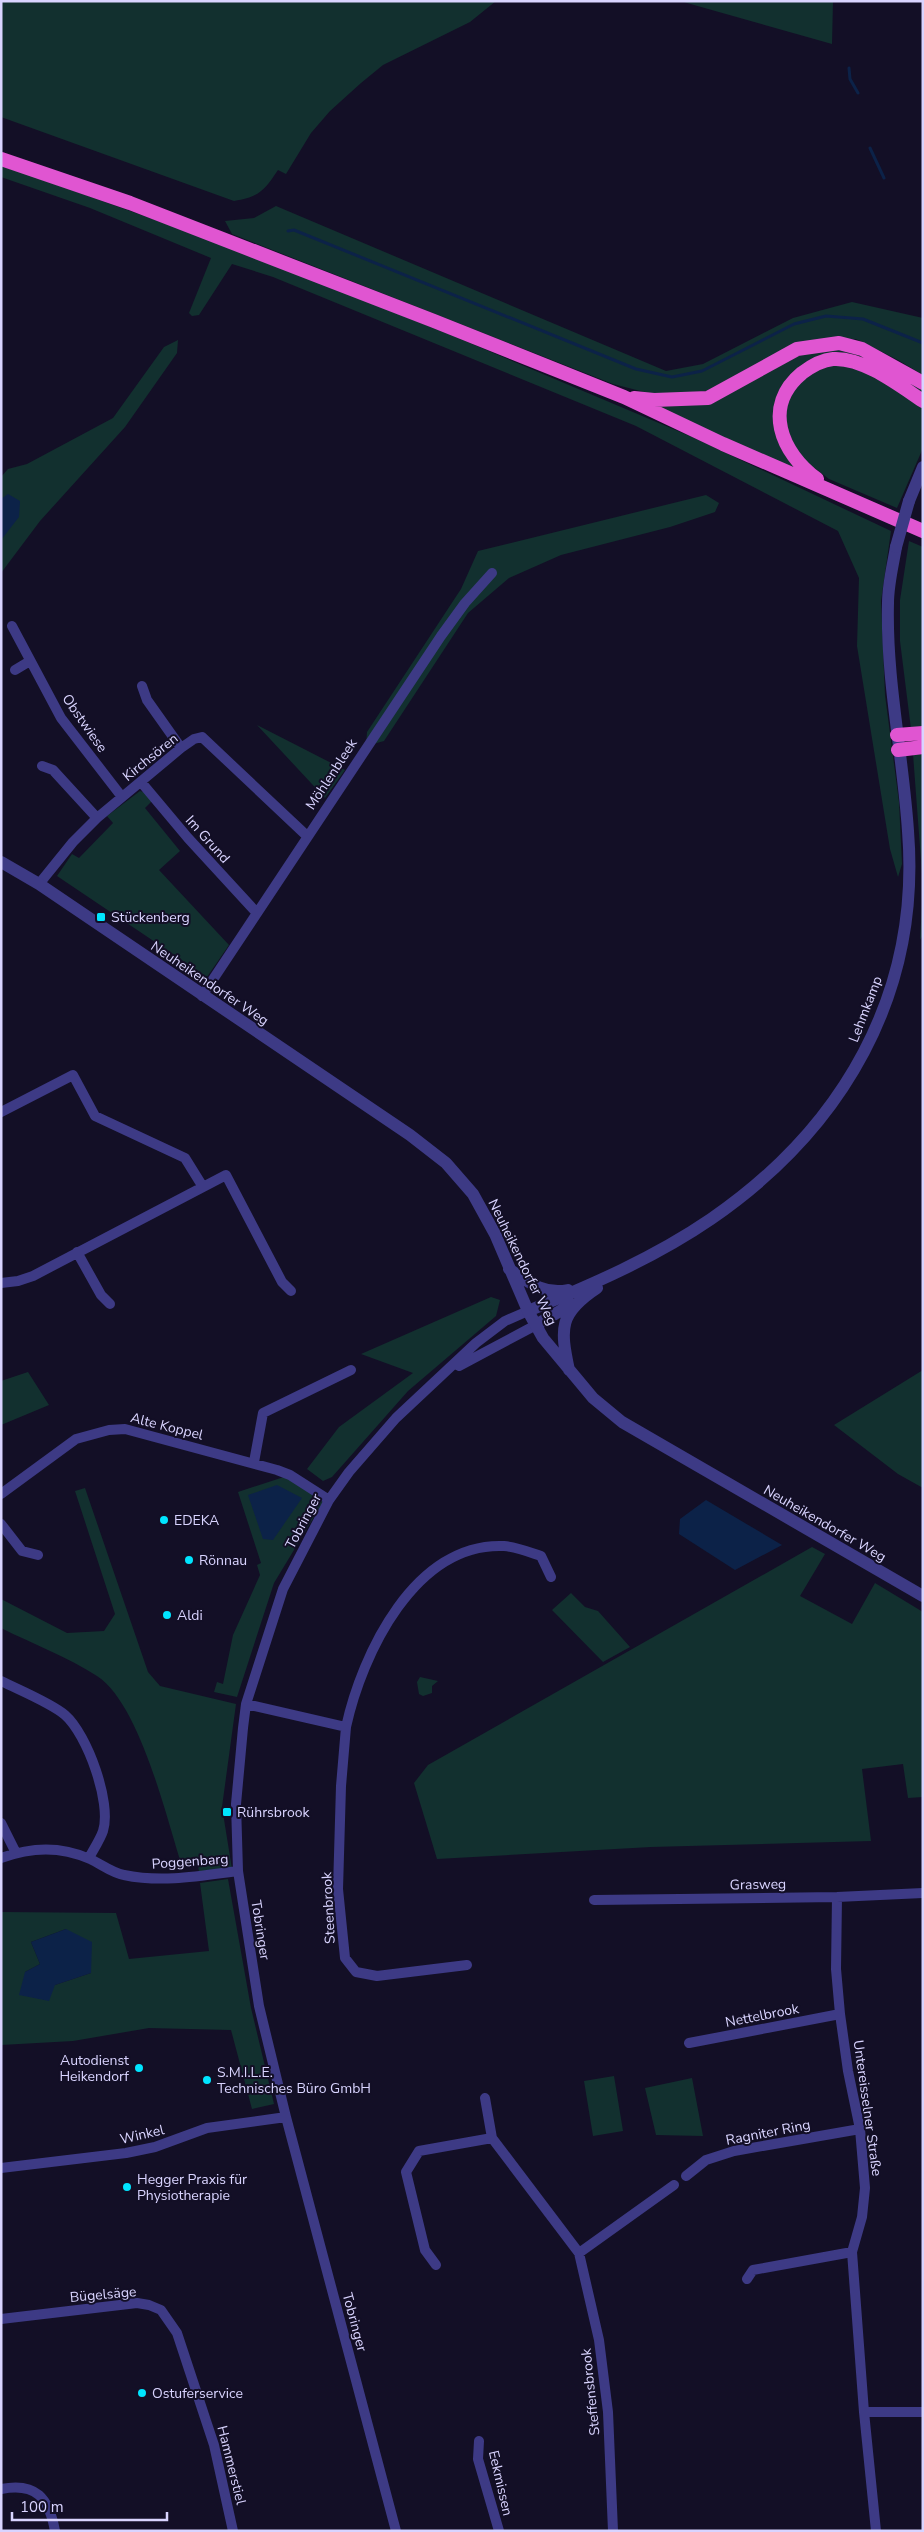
<svg xmlns="http://www.w3.org/2000/svg" width="924" height="2532" font-family="'Nunito Sans',sans-serif">
<rect width="100%" height="100%" fill="#130f26"/>
<!-- green -->
<path fill="#12302f" fill-rule="evenodd" d="M 1,1 L 496,1 L 470,22 L 383,65 L 361,83 L 330,111 L 311,133 L 286,174 L 278,170 C 264,191 259,197 234,201 L 1,117 Z
M 682,1 L 833,1 L 832,44 L 687,3 Z
M 1,165 L 234,248 L 458,338 L 692,437 L 891,531 L 881,601 L 885,695 L 899,802 L 902,864 L 898,877 L 890,849 L 857,646 L 859,578 L 838,531 L 636,426 L 273,277 L 232,264 L 199,315 L 192,316 L 189,313 L 211,258 L 90,208 L 1,177 Z
M 276,206 L 666,371 L 703,364 L 793,318 L 852,302 L 923,318 L 923,375 L 898,360 L 856,339 L 794,345 L 706,391 L 656,395 L 613,384 L 232,234 L 225,221 L 254,218 Z
M 178,340 L 177,353 L 125,427 L 40,521 L 1,573 L 1,477 L 8,469 L 27,464 L 113,418 L 164,347 Z
M 838,347 L 863,351 L 923,388 L 923,393 C 900,379 864,350 837,353 C 796,358 767,394 776,434 C 779,449 788,459 797,471 L 650,405 L 675,406 L 702,402 L 804,352 Z
M 838,364 L 866,369 L 923,406 L 923,448 L 897,508 L 829,479 L 799,456 L 786,430 L 784,413 L 787,398 L 813,370 Z
M 706,495 L 719,503 L 715,512 L 670,527 L 561,555 L 509,578 L 468,613 L 384,741 L 366,746 L 367,732 L 461,589 L 478,551 Z
M 909,541 L 923,547 L 923,727 L 911,729 L 900,641 L 900,600 Z
M 257,725 L 345,770 L 325,798 Z
M 923,752 L 923,935 L 920,940 L 923,887 L 913,754 Z
M 140,791 L 146,793 L 152,801 L 145,808 L 180,851 L 159,870 L 229,945 L 207,977 L 57,876 L 72,854 L 79,858 L 113,823 L 107,816 Z
M 491,1297 L 500,1300 L 496,1316 L 408,1391 L 332,1477 L 323,1481 L 307,1469 L 339,1427 L 413,1373 L 361,1354 Z
M 923,1370 L 923,1488 L 898,1474 L 834,1425 Z
M 28,1372 L 49,1405 L 1,1425 L 1,1381 Z
M 290,1475 L 326,1497 L 274,1583 L 237,1697 L 214,1692 L 217,1682 L 223,1684 L 233,1635 L 260,1575 L 257,1565 L 261,1563 L 238,1492 Z
M 85,1488 L 148,1672 L 160,1686 L 236,1704 L 222,1807 L 232,1869 L 199,1872 L 198,1865 L 182,1866 C 166,1817 140,1704 97,1676 C 68,1657 33,1644 1,1628 L 1,1599 L 67,1633 L 104,1631 L 115,1614 L 75,1491 Z
M 812,1547 L 825,1554 L 800,1596 L 852,1624 L 875,1583 L 923,1612 L 923,1797 L 908,1798 L 903,1764 L 862,1769 L 871,1841 L 651,1847 L 437,1859 L 414,1783 L 428,1765 Z
M 571,1593 L 585,1607 L 598,1611 L 630,1647 L 603,1662 L 552,1610 Z
M 420,1677 L 438,1681 L 432,1686 L 432,1693 L 423,1696 L 419,1694 L 417,1682 Z
M 228,1879 L 251,2008 L 274,2104 L 252,2109 L 231,2030 L 149,2028 L 73,2041 L 1,2045 L 1,1912 L 116,1913 L 129,1959 L 209,1951 L 200,1883 ZM 66,1929 L 91,1973 L 55,1985 L 25,1972 L 40,1964 L 31,1942 Z
M 614,2076 L 623,2131 L 593,2136 L 584,2081 Z
M 692,2078 L 703,2136 L 656,2135 L 645,2088 Z"/>
<!-- water -->
<path fill="#0c2248" d="M 8,494 L 20,501 L 19,517 L 1,540 L 1,499 Z
M 277,1485 L 302,1498 L 273,1540 L 263,1539 L 248,1495 Z
M 706,1500 L 782,1545 L 735,1570 L 679,1534 L 680,1519 Z
M 66,1929 L 92,1942 L 91,1973 L 55,1985 L 49,2001 L 19,1995 L 25,1972 L 40,1964 L 31,1942 Z"/>
<g fill="none" stroke-linecap="round" stroke-linejoin="round">
<!-- stream -->
<path stroke="#0c2248" stroke-width="3" d="M 849,68 L 850,79 L 858,93
M 870,148 L 884,178
M 288,231 L 294,230 L 636,369 L 672,377 L 702,371 L 794,324 L 826,316 L 863,319 L 923,343"/>
<!-- minor -->
<path stroke="#3d3a85" stroke-width="10" d="M 12,626 L 61,718 L 122,797
M 15,670 L 30,661
M 142,686 L 147,700 L 181,748
M 42,766 L 53,770 L 97,818
M 141,782 L 188,838 L 256,912
M 39,884 L 73,842 L 97,818 L 181,748 L 194,739 L 202,737 L 307,836
M 202,996 L 441,636 L 465,603 L 492,573
M 1,1112 L 73,1075 L 95,1116 L 185,1158 L 203,1187
M 77,1252 L 101,1295 L 110,1304
M 1,1283 L 18,1281 L 33,1276 L 226,1175 L 282,1282 L 291,1291
M 459,1366 L 536,1325
M 254,1462 L 263,1413 L 351,1370
M 1,1494 L 76,1439 L 109,1430 L 125,1429 L 277,1470 L 290,1475 L 329,1500
M 1,1524 L 22,1551 L 38,1555
M 1,1681 C 19,1690 51,1703 65,1715 C 87,1734 112,1803 103,1831 C 100,1840 93,1850 89,1858
M 246,1704 L 346,1727 C 362,1654 415,1542 504,1546 C 517,1547 529,1552 541,1556 L 551,1577
M 346,1727 L 341,1786 L 338,1889 L 345,1958 L 356,1972 L 377,1976 L 467,1965
M 1,1823 L 16,1853
M 1,1858 C 32,1847 60,1846 90,1859 C 101,1864 112,1873 124,1875 C 162,1883 200,1876 238,1871
M 837,1897 L 836,1969 L 840,2014 L 848,2071 L 860,2129 L 865,2188 L 862,2217 L 852,2252 L 864,2412 L 876,2531
M 594,1900 L 837,1897 L 923,1893
M 689,2043 L 840,2014
M 485,2098 L 492,2138 L 579,2253 L 599,2340 L 608,2412 L 613,2531
M 1,2168 L 126,2153 L 155,2147 L 207,2128 L 286,2117
M 686,2176 L 706,2160 L 734,2151 L 860,2129
M 579,2253 L 674,2185
M 436,2265 L 425,2250 L 406,2172 L 419,2151 L 492,2138
M 747,2279 L 753,2270 L 852,2252
M 1,2319 L 137,2303 L 149,2305 L 161,2310 L 177,2333 L 214,2445 L 233,2531
M 864,2412 L 923,2412
M 479,2441 L 478,2459 L 499,2531
M 1,2489 C 36,2482 49,2498 55,2531
M 396,2531 L 286,2117 L 259,2006 L 238,1871 L 236,1804 L 243,1728 L 246,1704 L 283,1589 L 329,1500 L 349,1472 L 396,1418 L 476,1343 L 505,1321 L 528,1311"/>
<!-- tertiary -->
<path stroke="#3d3a85" stroke-width="12" d="M 909,501 L 923,467
M 1,862 L 39,884 L 410,1135 L 446,1163 L 473,1194 L 495,1234 L 528,1311 L 543,1338 L 593,1398 L 622,1422 L 923,1596
M 509,1269 C 528,1282 544,1295 568,1290
M 528,1311 C 591,1285 654,1258 711,1219 C 843,1128 921,994 908,831 C 903,755 886,680 888,603 C 888,584 893,565 896,547
M 536,1325 L 572,1304
M 569,1370 C 560,1328 559,1313 597,1288"/>
<!-- trunk -->
<path stroke="#e055d1" stroke-width="14" d="M 1,159 L 130,203 L 434,321 L 624,397 L 723,444 L 923,531
M 634,398 L 654,400 L 708,398 L 797,349 L 839,343 L 862,349 L 923,383
M 817,479 C 781,453 762,406 802,373 C 810,367 822,360 833,359 C 863,357 899,385 923,401
M 897,735 L 923,733
M 898,750 L 923,747"/>
<!-- tertiary-bridge -->
<path stroke="#3d3a85" stroke-width="12" d="M 896,547 L 909,501"/>
</g>
<!-- markers -->
<g fill="#00e5ff" stroke="#130f26" stroke-width="2">
<rect x="96" y="912" width="10" height="10" rx="2.5"/>
<circle cx="164" cy="1520" r="5"/>
<circle cx="189" cy="1560" r="5"/>
<circle cx="167" cy="1615" r="5"/>
<rect x="222" y="1807" width="10" height="10" rx="2.5"/>
<circle cx="139" cy="2068" r="5"/>
<circle cx="207" cy="2080" r="5"/>
<circle cx="127" cy="2187" r="5"/>
<circle cx="142" cy="2393" r="5"/>
</g>
<g text-anchor="middle" stroke-width="4" stroke-linejoin="round" paint-order="stroke">
<!-- street labels -->
<g font-size="14" fill="#d9d4ff" stroke="#130f26">
<text transform="translate(85 723) rotate(55)" y="5">Obstwiese</text>
<text transform="translate(150 757) rotate(-39)" y="5">Kirchsören</text>
<text transform="translate(331 774) rotate(-57)" y="5">Möhlenbleek</text>
<text transform="translate(208 839) rotate(48)" y="5">Im Grund</text>
<text transform="translate(210 983) rotate(34)" y="5">Neuheikendorfer Weg</text>
<text transform="translate(865 1009) rotate(-69)" y="5">Lehmkamp</text>
<text transform="translate(523 1262) rotate(64)" y="5">Neuheikendorfer Weg</text>
<text transform="translate(167 1426) rotate(14)" y="5">Alte Koppel</text>
<text transform="translate(303 1521) rotate(-62)" y="5">Tobringer</text>
<text transform="translate(825 1523) rotate(30)" y="5">Neuheikendorfer Weg</text>
<text transform="translate(190 1861) rotate(-4)" y="5">Poggenbarg</text>
<text transform="translate(758 1884) rotate(-1)" y="5">Grasweg</text>
<text transform="translate(328 1908) rotate(-93)" y="5">Steenbrook</text>
<text transform="translate(261 1930) rotate(81)" y="5">Tobringer</text>
<text transform="translate(762 2015) rotate(-11)" y="5">Nettelbrook</text>
<text transform="translate(868 2108) rotate(82)" y="5">Untereisselner Straße</text>
<text transform="translate(768 2132) rotate(-11)" y="5">Ragniter Ring</text>
<text transform="translate(142 2134) rotate(-13)" y="5">Winkel</text>
<text transform="translate(103 2294) rotate(-5)" y="5">Bügelsäge</text>
<text transform="translate(355 2322) rotate(75)" y="5">Tobringer</text>
<text transform="translate(590 2392) rotate(-96)" y="5">Steffensbrook</text>
<text transform="translate(232 2465) rotate(76)" y="5">Hammerstiel</text>
<text transform="translate(501 2483) rotate(77)" y="5">Eekmissen</text>
</g>
<!-- poi labels -->
<g font-size="14" fill="#d9d4ff" stroke="#130f26" text-anchor="start">
<text x="111" y="922">Stückenberg</text>
<text x="174" y="1525">EDEKA</text>
<text x="199" y="1565">Rönnau</text>
<text x="177" y="1620">Aldi</text>
<text x="237" y="1817">Rührsbrook</text>
<text x="129" y="2065" text-anchor="end">Autodienst<tspan x="129" dy="16">Heikendorf</tspan></text>
<text x="217" y="2077">S.M.I.L.E.<tspan x="217" dy="16">Technisches Büro GmbH</tspan></text>
<text x="137" y="2184">Hegger Praxis für<tspan x="137" dy="16">Physiotherapie</tspan></text>
<text x="152" y="2398">Ostuferservice</text>
</g>
</g>
<!-- border -->
<rect width="924" height="2532" fill="none" stroke="#d9d4ff" stroke-width="5"/>
<!-- scale -->
<path d="M12 2512v8h155v-8" fill="none" stroke="#d9d4ff" stroke-width="2.5"/>
<text x="20" y="2512" font-size="15" fill="#d9d4ff" stroke="#130f26" stroke-width="4" paint-order="stroke">100 m</text>
</svg>
